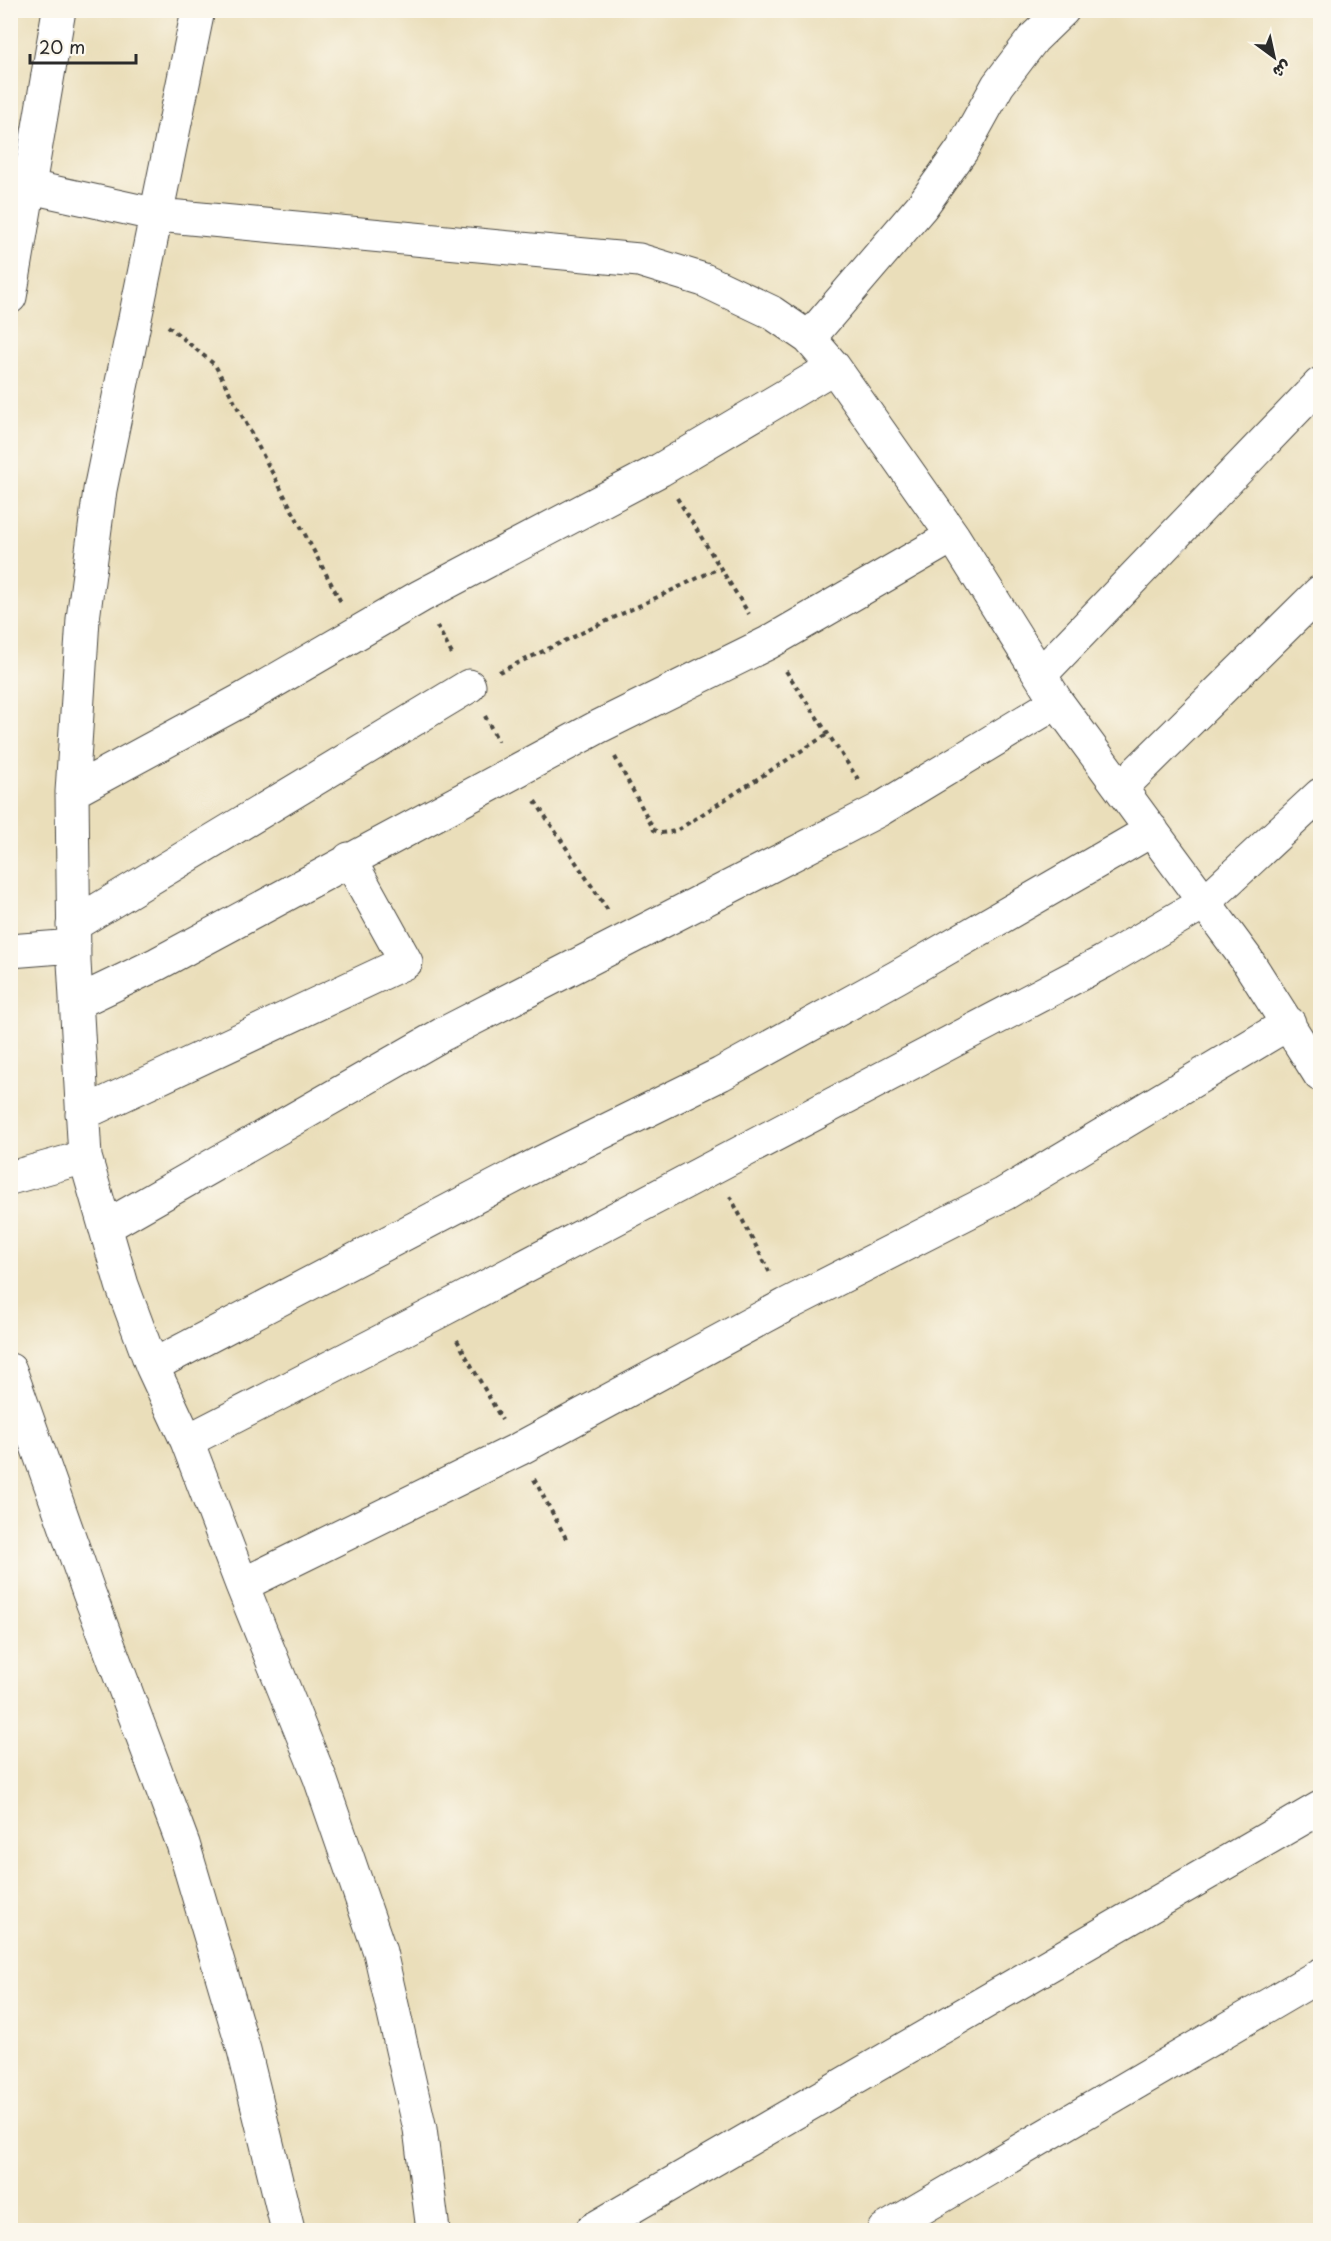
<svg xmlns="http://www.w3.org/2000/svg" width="1331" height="2241" font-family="'Playpen Sans','Playpen Sans Arabic',sans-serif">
<rect width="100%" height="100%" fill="#fbf7ec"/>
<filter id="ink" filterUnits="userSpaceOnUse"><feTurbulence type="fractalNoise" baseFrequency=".0167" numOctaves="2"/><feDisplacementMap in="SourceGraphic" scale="12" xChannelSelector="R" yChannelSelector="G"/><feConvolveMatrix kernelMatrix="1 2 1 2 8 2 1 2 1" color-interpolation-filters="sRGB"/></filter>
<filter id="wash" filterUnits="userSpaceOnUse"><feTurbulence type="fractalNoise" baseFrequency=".008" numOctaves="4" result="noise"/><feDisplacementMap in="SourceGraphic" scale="24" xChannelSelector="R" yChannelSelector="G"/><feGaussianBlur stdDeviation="1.35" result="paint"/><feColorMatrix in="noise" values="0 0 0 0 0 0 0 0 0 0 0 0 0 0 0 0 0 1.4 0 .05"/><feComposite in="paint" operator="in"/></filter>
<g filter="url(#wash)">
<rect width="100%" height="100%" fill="#eadeba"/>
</g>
<g filter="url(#ink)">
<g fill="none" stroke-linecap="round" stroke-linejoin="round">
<defs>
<path id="street" d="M 198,10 L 100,490 L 83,619 L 72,792 L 74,962 L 85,1157 L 122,1285 L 152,1366 L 538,1164 L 721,1074 L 897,977 L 1152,830
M 10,173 L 30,187 L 158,215 L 639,260 L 704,280 L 771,312 L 809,338 L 834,367 L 953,536 L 1057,702 L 1247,960 L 1320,1075
M 809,338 L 922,206 L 962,150 L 998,85 L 1033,39 L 1063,10
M 1040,675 L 1320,384
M 1121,788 L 1320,592
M 72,792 L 240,701 L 421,596 L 660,470 L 834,367
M 73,925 L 469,686
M 10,951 L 74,946
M 76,1003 L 157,964 L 598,727 L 768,643 L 953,536
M 82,1114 L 406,962 L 349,859
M 10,1178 L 85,1157
M 105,1227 L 443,1034 L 879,810 L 1057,702
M 152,1366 L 187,1441 L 242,1585
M 187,1441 L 440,1311 L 1103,962 L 1205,902 L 1320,795
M 433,2230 L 420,2129 L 380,1952 L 320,1778 L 242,1585 L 519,1449 L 786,1305 L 1004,1194 L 1289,1023
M 592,2230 L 1320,1808
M 884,2230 L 1320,1975"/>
<path id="secondary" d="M 10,297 L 59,10
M 10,1370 L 89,1593 L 183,1844 L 244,2050 L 288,2230"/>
</defs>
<!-- street casing -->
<use href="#street" stroke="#484640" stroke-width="35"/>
<!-- secondary casing -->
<use href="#secondary" stroke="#484640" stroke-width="35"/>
<!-- path -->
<path stroke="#484640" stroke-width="4" stroke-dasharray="4.5 4.5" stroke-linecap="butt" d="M 168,326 L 215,365 L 342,604
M 677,498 L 749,614
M 437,626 L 453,656
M 786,671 L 860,782
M 499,672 L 719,568
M 485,716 L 498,741
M 615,757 L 654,830 L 661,833 L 676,831 L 826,735
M 535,801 L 609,912
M 730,1196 L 771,1275
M 457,1340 L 502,1420
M 534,1479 L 568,1542"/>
<!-- street -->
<use href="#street" stroke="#fff" stroke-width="33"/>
<!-- secondary -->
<use href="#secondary" stroke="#fff" stroke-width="33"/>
</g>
</g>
<!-- margin -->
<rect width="1331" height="2241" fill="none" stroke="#fbf7ec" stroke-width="36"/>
<!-- north arrow -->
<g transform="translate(1274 57) rotate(147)" stroke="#fbf7ec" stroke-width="4.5" paint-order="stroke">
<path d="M0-4.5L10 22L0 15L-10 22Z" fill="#2b2b2b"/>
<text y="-9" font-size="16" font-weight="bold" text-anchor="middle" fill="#2b2b2b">ش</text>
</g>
<!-- scale -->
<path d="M30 54v9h106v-9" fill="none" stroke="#2b2b2b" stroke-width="3"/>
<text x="39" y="54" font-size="18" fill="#2b2b2b" stroke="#fbf7ec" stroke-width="4.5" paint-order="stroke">20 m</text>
</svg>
